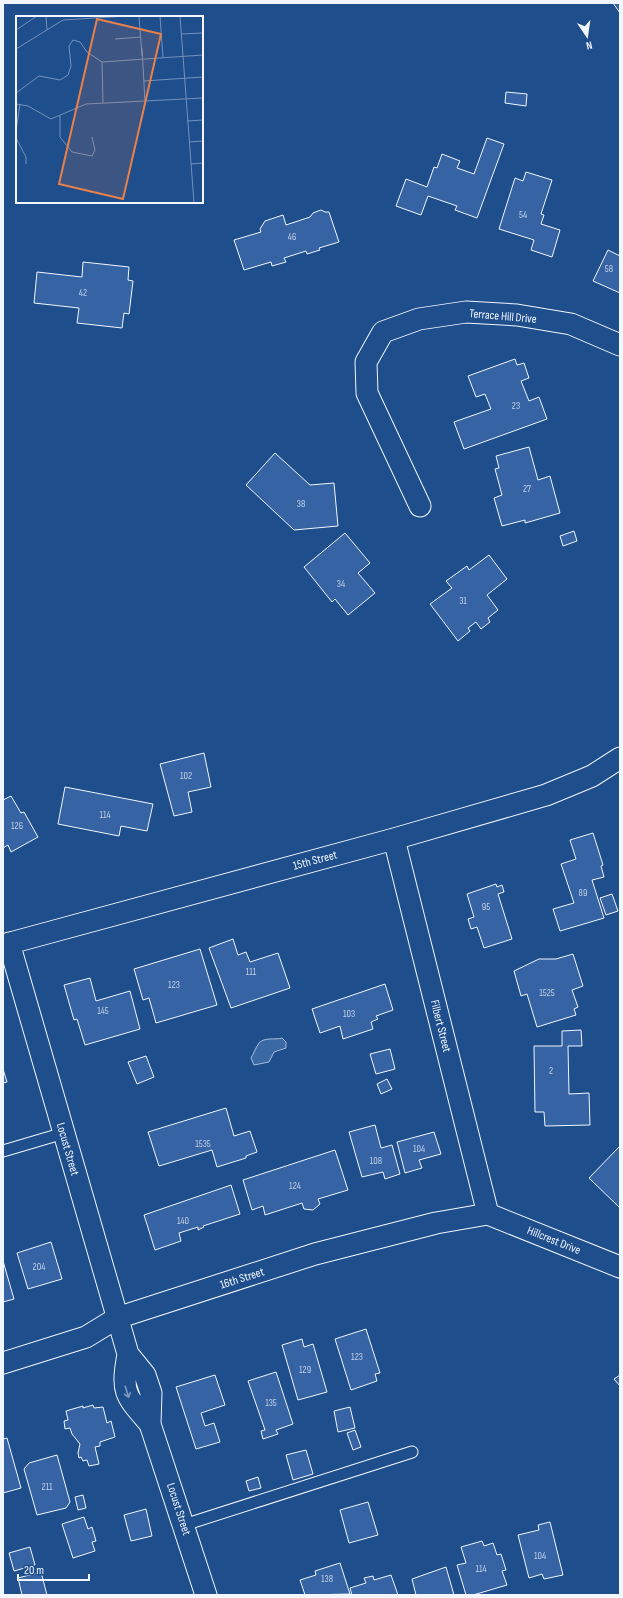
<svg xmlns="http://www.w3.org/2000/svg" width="623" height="1598" font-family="'Sofia Sans Condensed',sans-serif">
<rect width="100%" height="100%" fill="#1f4e8c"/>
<!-- water -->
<path fill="#3b69a3" stroke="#a8bbd7" d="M 282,1038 L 286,1042 L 286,1048 L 274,1052 L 269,1062 L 254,1065 L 251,1058 C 254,1053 256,1047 259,1043 C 264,1037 276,1040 282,1038 Z"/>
<!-- building -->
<path fill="#3563a3" stroke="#f2f6ff" d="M 613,3 L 620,3 L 620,13 Z
M 506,92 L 527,94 L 526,106 L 505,103 Z
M 487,138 L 504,144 L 477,218 L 455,210 L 457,206 L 428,196 L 421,215 L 396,206 L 406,179 L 427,187 L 434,167 L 437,168 L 442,154 L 460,161 L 457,168 L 474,174 Z
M 526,172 L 552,180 L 541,214 L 544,215 L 541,224 L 560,230 L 552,257 L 531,250 L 534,240 L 499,229 L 515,178 L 523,181 Z
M 321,210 L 325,212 L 329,212 L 339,242 L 319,248 L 320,250 L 307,254 L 306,251 L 284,258 L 286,262 L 272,266 L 271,262 L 244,270 L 234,240 L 261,232 L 260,229 L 265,221 L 283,215 L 286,225 L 310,217 L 313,213 Z
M 608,250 L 620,256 L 620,293 L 593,281 Z
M 83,262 L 129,267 L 128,280 L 133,281 L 129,314 L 124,313 L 122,328 L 77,323 L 79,308 L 34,303 L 37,272 L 82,277 Z
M 515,359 L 517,365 L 524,363 L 529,378 L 521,381 L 529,401 L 539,397 L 547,419 L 464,449 L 454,422 L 491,409 L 485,394 L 476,397 L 468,376 Z
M 529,447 L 538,480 L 550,476 L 560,513 L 525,523 L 525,520 L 502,526 L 494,498 L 502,495 L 495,469 L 499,468 L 496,456 Z
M 275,453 L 310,485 L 334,483 L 338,526 L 294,530 L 246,485 Z
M 574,531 L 577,541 L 563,546 L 560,536 Z
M 345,533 L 370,563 L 358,573 L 375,593 L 348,615 L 335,599 L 332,602 L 304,567 Z
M 489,555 L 507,579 L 487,595 L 498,610 L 488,618 L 490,622 L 481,629 L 476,622 L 468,628 L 470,631 L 458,641 L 430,604 L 452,588 L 446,581 L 467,566 L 469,570 Z
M 204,753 L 211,787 L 188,792 L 192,812 L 174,816 L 160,764 Z
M 65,787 L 153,804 L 147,831 L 121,826 L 119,836 L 58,824 Z
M 11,796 L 21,813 L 24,812 L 38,837 L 11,852 L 8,845 L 3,848 L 3,800 Z
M 593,833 L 603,865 L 601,866 L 604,877 L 592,880 L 604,918 L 560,931 L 553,909 L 574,903 L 561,864 L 576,859 L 570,840 Z
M 496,884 L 497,887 L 502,885 L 504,892 L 498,894 L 512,939 L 484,948 L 477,927 L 471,929 L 468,919 L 474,917 L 467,894 Z
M 612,894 L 618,911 L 606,915 L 600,898 Z
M 233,939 L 238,955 L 246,952 L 250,962 L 278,953 L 290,988 L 231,1008 L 209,948 Z
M 200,949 L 217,1005 L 156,1023 L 149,998 L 143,1000 L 134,969 Z
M 573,954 L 583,986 L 572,990 L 578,1007 L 574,1009 L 576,1015 L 537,1027 L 527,994 L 521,996 L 514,971 L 539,959 L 556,959 Z
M 90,978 L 96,1001 L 130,991 L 140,1029 L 85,1045 L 77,1019 L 74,1020 L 64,985 Z
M 385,984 L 393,1010 L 376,1016 L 378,1019 L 371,1022 L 373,1029 L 343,1039 L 340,1026 L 320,1033 L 312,1009 Z
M 581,1030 L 582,1046 L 568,1046 L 569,1094 L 589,1093 L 590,1125 L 545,1126 L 544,1112 L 535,1112 L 534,1046 L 562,1046 L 562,1031 Z
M 390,1049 L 395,1069 L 376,1074 L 370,1054 Z
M 146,1056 L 154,1077 L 137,1084 L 128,1062 Z
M 3,1069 L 7,1082 L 3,1083 Z
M 387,1079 L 392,1089 L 381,1094 L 377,1084 Z
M 226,1108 L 234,1136 L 250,1131 L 257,1152 L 246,1156 L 246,1158 L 217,1167 L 212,1150 L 159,1166 L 148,1132 Z
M 375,1125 L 381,1148 L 392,1145 L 400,1174 L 385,1179 L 383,1172 L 362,1177 L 349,1132 Z
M 434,1132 L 441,1154 L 419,1160 L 422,1168 L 405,1173 L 397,1142 Z
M 620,1146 L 620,1208 L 589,1178 Z
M 335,1150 L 348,1190 L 318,1199 L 320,1204 L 313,1210 L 304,1209 L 302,1203 L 265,1215 L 263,1206 L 252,1210 L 243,1180 Z
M 231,1185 L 240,1214 L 203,1226 L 204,1227 L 198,1230 L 198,1227 L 179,1233 L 181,1241 L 155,1250 L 144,1215 Z
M 51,1242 L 62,1279 L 28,1289 L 17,1253 Z
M 3,1261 L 14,1299 L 3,1302 Z
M 366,1329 L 380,1373 L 375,1374 L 377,1381 L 351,1390 L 335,1339 Z
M 302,1339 L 304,1347 L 313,1344 L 327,1392 L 298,1400 L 282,1345 Z
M 276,1372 L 293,1424 L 276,1430 L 278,1434 L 263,1439 L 261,1431 L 265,1430 L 248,1381 Z
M 215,1375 L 225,1405 L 201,1413 L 205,1426 L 214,1423 L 220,1442 L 196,1449 L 176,1387 Z
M 620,1375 L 620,1386 L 614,1379 Z
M 93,1405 L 94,1408 L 103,1407 L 107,1423 L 111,1421 L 115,1437 L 100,1442 L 100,1446 L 95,1447 L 99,1464 L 89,1466 L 87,1460 L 83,1461 L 81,1457 L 79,1458 L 78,1453 L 80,1444 L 72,1434 L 70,1428 L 65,1429 L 64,1421 L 68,1420 L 66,1411 L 83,1406 L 83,1408 Z
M 350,1407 L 355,1428 L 338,1432 L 334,1411 Z
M 355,1430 L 361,1447 L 353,1450 L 347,1433 Z
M 7,1438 L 21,1488 L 3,1493 L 3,1439 Z
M 306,1450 L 313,1474 L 293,1480 L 286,1455 Z
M 57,1455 L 70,1502 L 66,1508 L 37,1515 L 24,1469 L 29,1463 Z
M 258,1477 L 261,1488 L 249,1491 L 246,1481 Z
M 83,1495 L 86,1508 L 78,1510 L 75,1497 Z
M 368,1502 L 378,1535 L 349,1543 L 340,1510 Z
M 146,1509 L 152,1536 L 131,1541 L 124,1515 Z
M 84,1517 L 88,1529 L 92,1527 L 96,1541 L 92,1542 L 95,1551 L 73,1558 L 62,1524 Z
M 550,1522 L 563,1575 L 544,1579 L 542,1574 L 529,1578 L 518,1535 L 539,1530 L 538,1525 Z
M 482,1541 L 484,1546 L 493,1543 L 497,1555 L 501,1554 L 506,1570 L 502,1571 L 507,1585 L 473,1595 L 466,1595 L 457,1565 L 466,1563 L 461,1547 Z
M 30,1547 L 35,1565 L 14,1571 L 9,1553 Z
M 340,1563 L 350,1594 L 305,1595 L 300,1580 L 316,1575 L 315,1571 Z
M 446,1567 L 454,1595 L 416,1595 L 412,1579 Z
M 41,1572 L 47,1595 L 22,1595 L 18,1578 Z
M 391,1575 L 398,1595 L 352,1595 L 350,1588 L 366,1583 L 364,1578 L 373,1576 L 374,1580 Z"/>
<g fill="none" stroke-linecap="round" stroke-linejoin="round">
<defs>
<path id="lane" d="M 3,1151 L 64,1133
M 184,1525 L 412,1452"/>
<path id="street" d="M 420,506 L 367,393 L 366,362 L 383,332 L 419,319 L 466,312 L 517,315 L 571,324 L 620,345
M 394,839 L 488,1214
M 9,943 L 128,1354 L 145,1375 L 151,1393 L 150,1424 L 206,1595
M 3,945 L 394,839 L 546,795 L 592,776 L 620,758
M 488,1214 L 620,1267
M 128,1354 C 121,1393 125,1395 150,1424
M 3,1363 L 86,1337 L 117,1318 L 315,1254 L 436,1223 L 488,1214"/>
</defs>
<!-- lane casing -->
<use href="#lane" stroke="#f2f6ff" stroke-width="13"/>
<!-- street casing -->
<use href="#street" stroke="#f2f6ff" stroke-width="23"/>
<!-- lane -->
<use href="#lane" stroke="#1f4e8c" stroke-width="11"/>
<!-- street -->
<use href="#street" stroke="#1f4e8c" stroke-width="21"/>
</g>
<!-- one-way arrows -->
<defs><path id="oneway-shaft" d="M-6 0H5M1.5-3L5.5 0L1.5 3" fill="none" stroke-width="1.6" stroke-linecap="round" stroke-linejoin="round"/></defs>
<use stroke="#7e9ac0" href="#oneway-shaft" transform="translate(127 1392) rotate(73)"/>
<g text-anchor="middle" stroke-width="3" stroke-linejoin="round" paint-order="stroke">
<!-- number labels -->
<g font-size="10" fill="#c3d1e8">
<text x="523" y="218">54</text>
<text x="292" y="240">46</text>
<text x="609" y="272">58</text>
<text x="83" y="296">42</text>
<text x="516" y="409">23</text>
<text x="527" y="492">27</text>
<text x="301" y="507">38</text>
<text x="341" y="587">34</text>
<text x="463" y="604">31</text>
<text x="186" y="779">102</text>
<text x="105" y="818">114</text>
<text x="17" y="829">126</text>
<text x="583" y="896">89</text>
<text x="486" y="910">95</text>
<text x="251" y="975">111</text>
<text x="174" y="988">123</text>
<text x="547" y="996">1525</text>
<text x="103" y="1014">145</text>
<text x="349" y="1017">103</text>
<text x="551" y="1074">2</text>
<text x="203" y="1147">1535</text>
<text x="419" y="1152">104</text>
<text x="376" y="1164">108</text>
<text x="295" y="1189">124</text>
<text x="183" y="1224">140</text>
<text x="39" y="1270">204</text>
<text x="357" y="1360">123</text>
<text x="305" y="1373">129</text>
<text x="271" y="1406">135</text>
<text x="47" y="1490">211</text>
<text x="540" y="1559">104</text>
<text x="481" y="1572">114</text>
<text x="327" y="1582">138</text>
</g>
<!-- street labels -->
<g font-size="12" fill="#f2f6ff" stroke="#1f4e8c">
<text transform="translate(503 316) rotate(5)" y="4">Terrace Hill Drive</text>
<text transform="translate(315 860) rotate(-15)" y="4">15th Street</text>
<text transform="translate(441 1026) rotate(76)" y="4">Filbert Street</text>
<text transform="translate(68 1149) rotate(74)" y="4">Locust Street</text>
<text transform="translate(554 1240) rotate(22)" y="4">Hillcrest Drive</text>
<text transform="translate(242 1278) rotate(-18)" y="4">16th Street</text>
<text transform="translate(179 1509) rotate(72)" y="4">Locust Street</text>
</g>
</g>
<!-- overview -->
<g transform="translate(16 16)">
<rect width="187" height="187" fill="#1f4e8c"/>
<path fill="none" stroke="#7391ba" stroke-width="1" d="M 30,0 L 31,14M 123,0 L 126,40M 144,0 L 147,42M 164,0 L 178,187M 0,14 L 21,0M 165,18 L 187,17M 99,23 L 125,21M 126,32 L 129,86M 0,33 L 47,4 L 110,0M 86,46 L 187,39M 86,46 L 87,87M 128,65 L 187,61M 0,77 L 23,60 L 44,64 L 52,59 L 55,50 L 53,30 L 57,24 L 64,26 L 71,36 L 86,46M 0,88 L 12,90 L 35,103 L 70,88 L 187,82M 44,99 L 44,121 L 56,136 L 76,140 L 79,134 L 76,121M 171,105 L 187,104M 0,115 L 4,88M 0,122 L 10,141 L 10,148M 173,126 L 187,125M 175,148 L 187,147"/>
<path fill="#ea8049" fill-opacity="0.15" stroke="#ea8049" stroke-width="2" d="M 81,3 L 145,18 L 107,183 L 43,168 Z"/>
<rect width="187" height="187" fill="none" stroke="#f2f6ff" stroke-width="2"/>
</g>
<!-- border -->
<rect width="623" height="1598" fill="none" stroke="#f2f6ff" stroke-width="8"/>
<!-- north arrow -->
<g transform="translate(587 36) rotate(167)" stroke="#1f4e8c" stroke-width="3" paint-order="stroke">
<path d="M0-3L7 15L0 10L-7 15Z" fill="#f2f6ff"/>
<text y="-6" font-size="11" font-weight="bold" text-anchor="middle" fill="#f2f6ff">N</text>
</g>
<!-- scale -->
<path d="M18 1574v6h71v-6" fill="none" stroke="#f2f6ff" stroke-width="2"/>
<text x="24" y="1574" font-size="12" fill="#f2f6ff" stroke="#1f4e8c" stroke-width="3" paint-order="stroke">20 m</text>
</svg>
